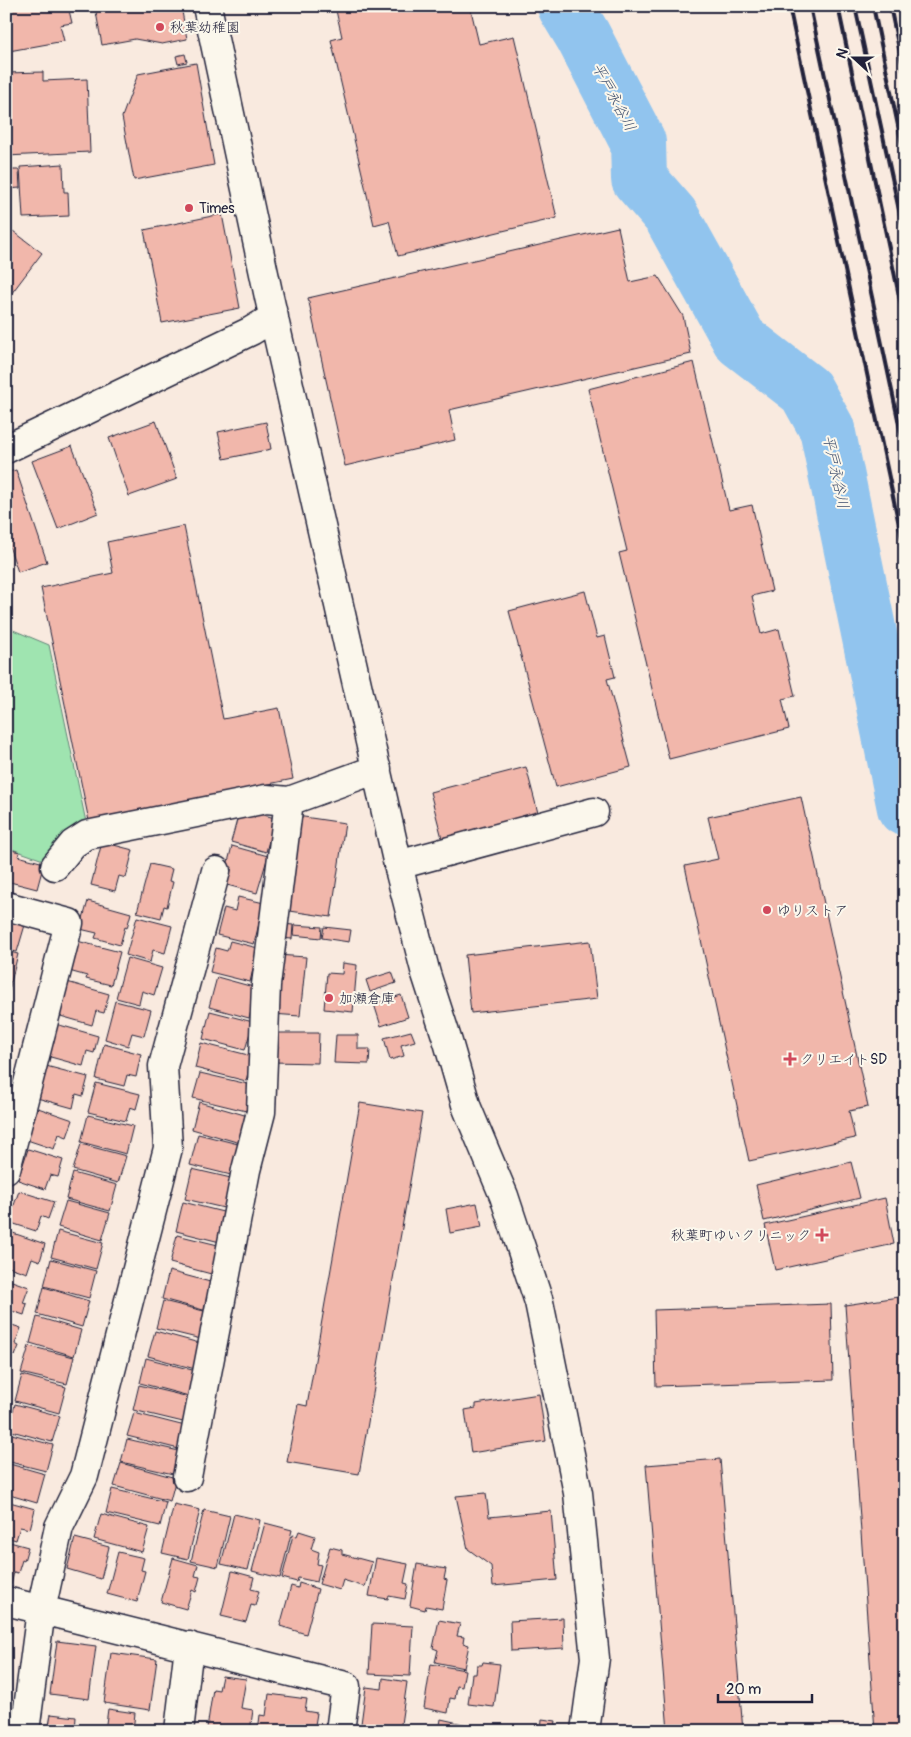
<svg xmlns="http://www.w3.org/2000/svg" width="911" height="1737" font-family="Pangolin,'Klee One',sans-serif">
<rect width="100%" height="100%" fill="#f9eadf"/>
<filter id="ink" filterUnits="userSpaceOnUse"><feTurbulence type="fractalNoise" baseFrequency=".02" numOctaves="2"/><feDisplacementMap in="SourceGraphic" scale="10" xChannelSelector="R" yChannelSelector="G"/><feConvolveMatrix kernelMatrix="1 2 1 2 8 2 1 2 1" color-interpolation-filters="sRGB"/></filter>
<g filter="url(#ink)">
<!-- green -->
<path fill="#9fe4b0" stroke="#608376" d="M 6,627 L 49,645 L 87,827 L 49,862 L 6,847 Z"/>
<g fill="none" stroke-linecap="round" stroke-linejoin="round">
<!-- river -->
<path stroke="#91c4ee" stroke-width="56" d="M 565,6 L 583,36 L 638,142 L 639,179 L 671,216 L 740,340 L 806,391 L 827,429 L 905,808"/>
</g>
<!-- building -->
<path fill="#f1b7ab" stroke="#22223b" d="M 6,6 L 68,6 L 72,23 L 60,25 L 64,41 L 9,51 L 6,36 Z
M 123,6 L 181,6 L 187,39 L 162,44 L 135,39 L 102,45 L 96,12 Z
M 335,6 L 470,6 L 479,44 L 514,36 L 557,218 L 398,256 L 389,221 L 374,225 L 331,40 L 342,37 Z
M 185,54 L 187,62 L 178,64 L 176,56 Z
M 196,63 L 214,165 L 134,180 L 122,117 L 138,74 Z
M 43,72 L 43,81 L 87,79 L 90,152 L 6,156 L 6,73 Z
M 63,164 L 64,192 L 68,192 L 69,216 L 23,218 L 20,167 Z
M 7,170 L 19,170 L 20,188 L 8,189 Z
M 222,214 L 240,308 L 162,323 L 144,230 Z
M 618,227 L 630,282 L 658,276 L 683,316 L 691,354 L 449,410 L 455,440 L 345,466 L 308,298 Z
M 13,231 L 42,253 L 8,298 L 6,296 L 6,233 L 10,234 Z
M 694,362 L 729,510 L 752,505 L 772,591 L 752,596 L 761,634 L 779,629 L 795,696 L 782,699 L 789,729 L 669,759 L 619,553 L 627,551 L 588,389 Z
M 156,421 L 177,479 L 129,496 L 109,438 Z
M 266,422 L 271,449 L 224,459 L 218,432 Z
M 72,446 L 98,513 L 58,529 L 32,461 Z
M 16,470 L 47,562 L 18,572 L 6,537 L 6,473 Z
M 184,526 L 223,719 L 279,708 L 293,779 L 89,821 L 41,588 L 113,573 L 107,542 Z
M 585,591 L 597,638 L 605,636 L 615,677 L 607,679 L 631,767 L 556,787 L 509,611 Z
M 526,767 L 538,813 L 442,838 L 430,792 Z
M 801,797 L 868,1107 L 849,1111 L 855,1138 L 749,1161 L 685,866 L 718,859 L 708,817 Z
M 256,813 L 275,818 L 266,852 L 231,842 L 238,816 L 245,818 L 246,815 L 255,817 Z
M 297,816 L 345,823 L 331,917 L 283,910 Z
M 102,842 L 133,850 L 126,878 L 119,876 L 115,891 L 91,885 Z
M 232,846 L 268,856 L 257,893 L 227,885 L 232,867 L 227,866 Z
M 6,849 L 20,852 L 18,856 L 44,863 L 37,889 L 6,881 Z
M 150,864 L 172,869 L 169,881 L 173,882 L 167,907 L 164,906 L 161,918 L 137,912 Z
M 238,897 L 264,903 L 254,944 L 217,935 L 224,908 L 235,911 Z
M 88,901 L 131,913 L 127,928 L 125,927 L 120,945 L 95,938 L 97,933 L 80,929 Z
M 137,917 L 172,926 L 165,953 L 153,950 L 150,962 L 126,955 Z
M 6,919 L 25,925 L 17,952 L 6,950 Z
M 282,924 L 293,925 L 292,939 L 280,938 Z
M 294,925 L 322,927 L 321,938 L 293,935 Z
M 324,927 L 351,930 L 349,942 L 322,938 Z
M 77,941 L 120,952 L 111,985 L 86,979 L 87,976 L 69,971 Z
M 230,941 L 258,948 L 250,982 L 210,972 L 216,948 L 227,951 Z
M 590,941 L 597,999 L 471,1013 L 465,955 Z
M 6,951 L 18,954 L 11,982 L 6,981 Z
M 277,955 L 306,957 L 300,1016 L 272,1014 Z
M 127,958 L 162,968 L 154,995 L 142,991 L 139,1004 L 116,998 Z
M 343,963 L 357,965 L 353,1012 L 324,1009 L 327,973 L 342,974 Z
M 392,972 L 396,983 L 370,992 L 366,980 Z
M 217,977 L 257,988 L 249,1018 L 209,1007 Z
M 6,981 L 11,983 L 6,1001 Z
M 67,982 L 109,994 L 104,1013 L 96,1011 L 92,1025 L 57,1015 Z
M 401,995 L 408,1017 L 381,1026 L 374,1004 Z
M 115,1001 L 151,1010 L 144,1036 L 132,1033 L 128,1046 L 105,1039 Z
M 210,1011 L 253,1022 L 245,1050 L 203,1039 Z
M 56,1024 L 98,1036 L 94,1053 L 87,1051 L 83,1066 L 47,1056 Z
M 411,1031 L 415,1041 L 401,1045 L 404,1056 L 390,1060 L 384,1038 Z
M 272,1033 L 319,1033 L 318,1063 L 272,1062 Z
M 336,1035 L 358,1035 L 358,1049 L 370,1049 L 369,1064 L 334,1063 Z
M 201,1043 L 252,1056 L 246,1081 L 195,1068 Z
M 104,1044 L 141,1054 L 136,1077 L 127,1075 L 124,1086 L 96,1079 Z
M 46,1066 L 88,1077 L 83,1096 L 76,1094 L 73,1108 L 37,1098 Z
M 200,1073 L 252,1085 L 246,1111 L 193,1098 Z
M 96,1083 L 140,1094 L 136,1109 L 130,1107 L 126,1121 L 88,1112 Z
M 199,1102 L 248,1116 L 240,1143 L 192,1129 Z
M 360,1103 L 422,1113 L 359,1474 L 287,1462 L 298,1404 L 307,1406 Z
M 38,1108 L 73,1120 L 67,1137 L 59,1134 L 54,1149 L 27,1140 Z
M 88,1115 L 133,1126 L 126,1154 L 81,1142 Z
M 198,1134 L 238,1144 L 231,1175 L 190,1165 Z
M 81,1144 L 126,1156 L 118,1183 L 73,1170 Z
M 28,1149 L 63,1160 L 58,1177 L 50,1175 L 45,1189 L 18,1180 Z
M 851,1162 L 860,1198 L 764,1221 L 756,1185 Z
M 192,1169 L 231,1178 L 224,1208 L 185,1199 Z
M 73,1173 L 117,1185 L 110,1211 L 66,1199 Z
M 19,1191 L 54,1202 L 48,1219 L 41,1216 L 36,1231 L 8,1222 Z
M 885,1198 L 894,1244 L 775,1270 L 765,1225 Z
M 66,1201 L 110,1213 L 102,1240 L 58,1227 Z
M 183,1202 L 227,1213 L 220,1242 L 176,1231 Z
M 477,1203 L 482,1227 L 450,1233 L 446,1209 Z
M 58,1231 L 103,1243 L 96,1269 L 51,1257 Z
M 10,1232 L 45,1244 L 40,1261 L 32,1258 L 27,1273 L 6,1266 L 6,1244 Z
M 177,1235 L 222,1246 L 215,1275 L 170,1263 Z
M 51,1259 L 96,1271 L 89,1298 L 44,1286 Z
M 169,1271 L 214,1283 L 207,1311 L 162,1299 Z
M 6,1279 L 29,1287 L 23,1303 L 27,1304 L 24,1315 L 6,1309 Z
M 44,1287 L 89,1301 L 82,1327 L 37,1314 Z
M 905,1296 L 905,1731 L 875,1731 L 845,1305 Z
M 163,1301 L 208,1312 L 201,1339 L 156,1328 Z
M 831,1304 L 833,1380 L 656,1386 L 654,1310 Z
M 37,1317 L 81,1330 L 74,1356 L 30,1343 Z
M 6,1323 L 21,1328 L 15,1344 L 19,1346 L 15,1356 L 6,1353 Z
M 155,1331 L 203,1344 L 195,1369 L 148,1356 Z
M 29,1346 L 74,1357 L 67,1384 L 21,1373 Z
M 146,1358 L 196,1371 L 189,1396 L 140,1383 Z
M 22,1375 L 66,1387 L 59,1413 L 15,1401 Z
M 139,1385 L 189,1397 L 183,1422 L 133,1410 Z
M 539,1394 L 546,1441 L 471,1453 L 465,1410 L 476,1408 L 476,1404 Z
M 15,1404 L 60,1416 L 52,1442 L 8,1430 Z
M 134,1413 L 185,1426 L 179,1449 L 127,1436 Z
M 8,1433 L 53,1445 L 46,1471 L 6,1461 Z
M 127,1439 L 179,1451 L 173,1474 L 121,1462 Z
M 720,1459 L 743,1731 L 668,1731 L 646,1465 Z
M 6,1463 L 45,1474 L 37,1503 L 6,1494 Z
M 121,1463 L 176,1478 L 170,1501 L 114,1486 Z
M 112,1489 L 166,1502 L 160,1526 L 106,1513 Z
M 486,1493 L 489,1517 L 551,1511 L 557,1580 L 493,1586 L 491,1566 L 468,1549 L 456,1496 Z
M 6,1501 L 35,1509 L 30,1529 L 20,1527 L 16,1540 L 6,1537 Z
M 174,1504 L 200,1510 L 188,1559 L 162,1553 Z
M 204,1510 L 230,1516 L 218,1567 L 191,1561 Z
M 101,1514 L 149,1527 L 142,1552 L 94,1539 Z
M 234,1514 L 260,1520 L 248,1570 L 221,1564 Z
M 265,1523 L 292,1530 L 280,1578 L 252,1571 Z
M 299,1531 L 315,1536 L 311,1549 L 319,1552 L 317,1564 L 321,1565 L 317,1582 L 298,1578 L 297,1582 L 282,1578 L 293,1535 L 297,1536 Z
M 75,1538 L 109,1547 L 101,1579 L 67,1569 Z
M 6,1541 L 28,1547 L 24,1561 L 22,1560 L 18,1573 L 14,1572 L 11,1585 L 6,1584 Z
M 330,1547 L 342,1550 L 342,1554 L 372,1562 L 365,1587 L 343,1580 L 340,1590 L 319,1584 Z
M 118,1552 L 144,1558 L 141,1570 L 145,1571 L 137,1602 L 107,1594 Z
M 173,1558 L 198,1565 L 195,1576 L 200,1577 L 196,1592 L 192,1590 L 186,1609 L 161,1602 Z
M 376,1558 L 408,1564 L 404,1583 L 408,1584 L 405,1599 L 389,1596 L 388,1599 L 369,1596 Z
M 417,1564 L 446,1569 L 444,1579 L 447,1580 L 442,1609 L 426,1606 L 425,1610 L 410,1606 Z
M 232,1571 L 254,1577 L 251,1589 L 259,1591 L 255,1606 L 251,1605 L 246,1622 L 221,1616 Z
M 299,1583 L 318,1589 L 306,1634 L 280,1626 L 291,1586 L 298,1588 Z
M 563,1618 L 564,1648 L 511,1651 L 510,1621 Z
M 439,1620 L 460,1624 L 457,1636 L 464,1637 L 463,1643 L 469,1645 L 464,1668 L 435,1662 L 438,1650 L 433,1648 Z
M 372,1624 L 413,1626 L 410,1676 L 369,1674 Z
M 57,1641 L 96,1646 L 89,1699 L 50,1694 Z
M 111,1653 L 157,1659 L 150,1710 L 104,1703 Z
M 483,1662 L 500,1664 L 494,1707 L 468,1704 L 472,1674 L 476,1674 L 477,1665 L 482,1665 Z
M 431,1664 L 465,1670 L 462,1687 L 457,1686 L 455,1699 L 450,1698 L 448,1713 L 424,1708 Z
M 222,1676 L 246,1679 L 241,1708 L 253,1710 L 250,1731 L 225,1731 L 207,1728 L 213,1689 L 219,1690 Z
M 383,1678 L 407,1682 L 400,1731 L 360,1731 L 366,1687 L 382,1689 Z
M 269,1694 L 307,1699 L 305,1711 L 317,1713 L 314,1731 L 258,1731 L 260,1715 L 266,1716 Z
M 108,1709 L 135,1713 L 133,1731 L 105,1731 Z
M 51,1714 L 76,1717 L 75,1731 L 48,1731 Z
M 441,1719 L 481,1728 L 480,1731 L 439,1731 Z
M 542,1719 L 556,1721 L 554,1731 L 541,1731 Z"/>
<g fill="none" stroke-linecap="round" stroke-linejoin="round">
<defs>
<path id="street" d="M 207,6 L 269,297 L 398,865 L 426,974 L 448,1042 L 467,1108 L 504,1196 L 539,1302 L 578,1493 L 595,1658 L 585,1731
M 6,449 L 251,331 L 274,317
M 398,865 L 594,812
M 55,866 L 73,844 L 87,835 L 266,799 L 289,801
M 6,906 L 69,923 L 6,1169
M 187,1477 L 246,1170 L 261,1112 L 266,985 L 289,801 L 377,769
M 6,1601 L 346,1686 L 340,1731
M 25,1731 L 41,1610 L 59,1527 L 84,1476 L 168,1148 L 163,1066 L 216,871
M 179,1731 L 189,1646"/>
</defs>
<!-- street casing -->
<use href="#street" stroke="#22223b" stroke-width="31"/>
<!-- street -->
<use href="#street" stroke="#fbf7ec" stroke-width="28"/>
<!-- rail -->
<path stroke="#22223b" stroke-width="4" d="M 789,6 L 905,553
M 810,6 L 905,452
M 838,6 L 905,324
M 855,6 L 905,238
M 873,6 L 905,159
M 890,6 L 905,77"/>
</g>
</g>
<!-- markers -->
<g fill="#d1495b" stroke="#fbf7ec" stroke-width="2">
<circle cx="160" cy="27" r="5"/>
<circle cx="189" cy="208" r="5"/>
<circle cx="767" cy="910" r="5"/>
<circle cx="329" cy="998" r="5"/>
<path d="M787.5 1051.5h5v5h5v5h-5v5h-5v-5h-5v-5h5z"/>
<path d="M819.5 1227.5h5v5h5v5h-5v5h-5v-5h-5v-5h5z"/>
</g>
<g text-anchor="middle" stroke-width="4" stroke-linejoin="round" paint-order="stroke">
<!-- poi labels -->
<g font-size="14" fill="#22223b" stroke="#fbf7ec" text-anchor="start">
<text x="170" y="32">秋葉幼稚園</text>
<text x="199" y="213">Times</text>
<text x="777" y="915">ゆりストア</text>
<text x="339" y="1003">加瀬倉庫</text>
<text x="800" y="1064">クリエイトSD</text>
<text x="811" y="1240" text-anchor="end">秋葉町ゆいクリニック</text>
</g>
<!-- water labels -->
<g font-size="15" font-style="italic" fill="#435371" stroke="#fbf7ec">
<text transform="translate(614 97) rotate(62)" y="5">平戸永谷川</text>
<text transform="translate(836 472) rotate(78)" y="5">平戸永谷川</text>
</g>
</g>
<!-- margin -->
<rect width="911" height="1737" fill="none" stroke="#fbf7ec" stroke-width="25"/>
<rect x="12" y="12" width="886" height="1712" fill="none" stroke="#22223b" stroke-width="2" filter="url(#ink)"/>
<!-- north arrow -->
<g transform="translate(854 58) rotate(291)" stroke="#fbf7ec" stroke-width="4" paint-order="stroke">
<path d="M0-4L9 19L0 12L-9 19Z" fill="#22223b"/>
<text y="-8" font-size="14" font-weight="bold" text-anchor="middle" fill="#22223b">N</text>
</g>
<!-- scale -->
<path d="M718 1694v8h94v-8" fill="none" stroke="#22223b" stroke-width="2.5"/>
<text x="726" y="1694" font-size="15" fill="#22223b" stroke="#fbf7ec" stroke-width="4" paint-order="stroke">20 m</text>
</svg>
